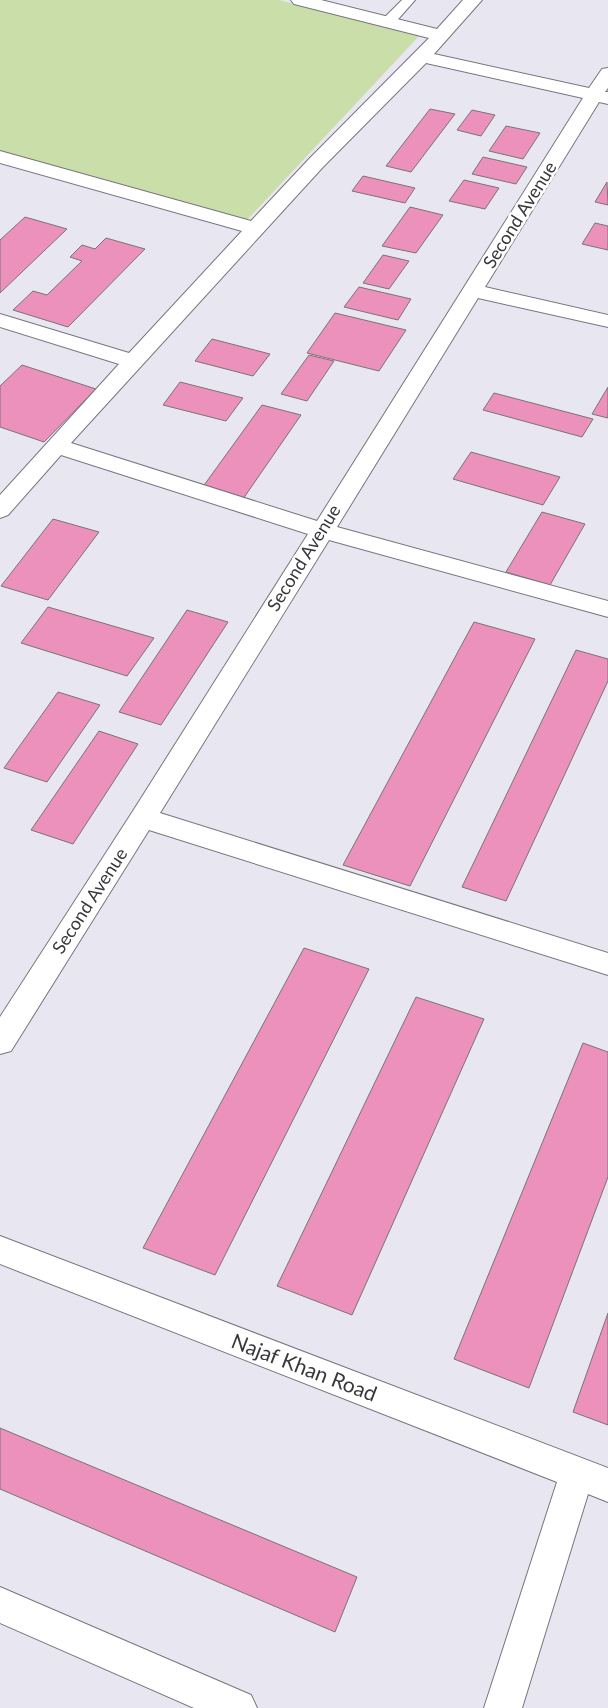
<svg xmlns="http://www.w3.org/2000/svg" width="608" height="1708" font-family="Lato,sans-serif">
<rect width="100%" height="100%" fill="#e8e7f1"/>
<!-- green -->
<path fill="#cadea9" d="M 0,0 L 279,0 L 420,35 L 246,221 L 0,153 Z"/>
<!-- building -->
<path fill="#eb91bc" stroke="#7b7276" d="M 430,109 L 455,114 L 411,172 L 386,166 Z
M 472,110 L 495,115 L 481,136 L 457,130 Z
M 506,126 L 540,133 L 523,159 L 489,151 Z
M 483,157 L 527,167 L 516,184 L 472,174 Z
M 363,176 L 415,188 L 405,203 L 352,191 Z
M 464,180 L 499,188 L 485,209 L 449,201 Z
M 607,182 L 608,205 L 595,202 Z
M 410,207 L 443,215 L 416,253 L 382,246 Z
M 25,217 L 67,229 L 0,293 L 0,240 Z
M 595,223 L 608,226 L 608,250 L 582,244 Z
M 106,238 L 145,249 L 68,327 L 13,310 L 33,291 L 47,295 L 82,261 L 70,257 L 82,245 L 95,249 Z
M 383,255 L 409,261 L 389,289 L 363,283 Z
M 359,287 L 411,299 L 398,320 L 344,307 Z
M 335,313 L 406,330 L 379,371 L 307,353 Z
M 212,339 L 270,354 L 253,376 L 195,361 Z
M 309,355 L 334,361 L 307,401 L 281,394 Z
M 22,365 L 96,389 L 44,442 L 0,427 L 0,386 Z
M 180,382 L 243,398 L 226,421 L 163,405 Z
M 608,387 L 608,418 L 592,414 Z
M 494,393 L 593,419 L 582,437 L 483,410 Z
M 262,405 L 301,415 L 243,499 L 202,488 Z
M 471,452 L 560,477 L 543,505 L 453,479 Z
M 542,512 L 585,524 L 550,585 L 506,572 Z
M 53,519 L 99,532 L 48,600 L 1,586 Z
M 48,607 L 154,638 L 127,676 L 21,643 Z
M 187,610 L 228,622 L 161,725 L 119,712 Z
M 474,622 L 535,639 L 410,886 L 343,865 Z
M 576,650 L 608,659 L 608,681 L 506,901 L 462,887 Z
M 58,692 L 100,705 L 47,782 L 4,768 Z
M 99,731 L 138,744 L 73,844 L 31,830 Z
M 304,948 L 369,969 L 215,1275 L 143,1248 Z
M 416,997 L 484,1019 L 352,1315 L 277,1286 Z
M 583,1043 L 608,1052 L 608,1177 L 529,1388 L 454,1359 Z
M 608,1313 L 608,1425 L 573,1412 Z
M 0,1428 L 357,1577 L 335,1632 L 0,1489 Z"/>
<g fill="none" stroke-linecap="round" stroke-linejoin="round">
<defs>
<path id="service" d="M 402,0 L 415,0 L 393,25 L 383,25 L 382,22 L 383,19 Z"/>
<path id="minor" d="M 291,0 L 321,0 L 437,29 L 463,0 L 482,0 L 434,54 L 589,88 L 602,69 L 608,68 L 608,88 L 605,92 L 608,92 L 608,104 L 599,102 L 485,287 L 608,315 L 608,327 L 478,298 L 337,527 L 608,601 L 608,617 L 329,540 L 160,813 L 608,953 L 608,975 L 149,830 L 11,1051 L 0,1054 L 0,1017 L 133,811 L 308,534 L 61,455 L 8,515 L 0,518 L 0,495 L 119,364 L 0,327 L 0,314 L 129,353 L 242,231 L 0,163 L 0,151 L 251,221 L 309,159 L 429,38 L 294,4 ZM 426,63 L 583,98 L 317,521 L 71,443 L 323,167 Z
M 0,1236 L 608,1468 L 608,1502 L 588,1494 L 522,1708 L 484,1708 L 557,1482 L 0,1264 Z
M 0,1587 L 251,1695 L 257,1708 L 194,1708 L 0,1623 Z"/>
</defs>
<!-- service casing -->
<use href="#service" stroke="#77767e" stroke-width="2"/>
<!-- minor casing -->
<use href="#minor" stroke="#77767e" stroke-width="2"/>
<!-- service -->
<use href="#service" fill="#fff" fill-rule="evenodd"/>
<!-- minor -->
<use href="#minor" fill="#fff" fill-rule="evenodd"/>
</g>
<g text-anchor="middle" stroke-width="5" stroke-linejoin="round" paint-order="stroke">
<!-- street labels -->
<g font-size="18" fill="#39383c" stroke="#fff">
<text transform="translate(520 215) rotate(-58)" y="6">Second Avenue</text>
<text transform="translate(304 558) rotate(-58)" y="6">Second Avenue</text>
<text transform="translate(90 901) rotate(-57)" y="6">Second Avenue</text>
</g>
<!-- near-street labels -->
<g font-size="21" fill="#39383c" stroke="#fff">
<text transform="translate(304 1368) rotate(21)" y="7">Najaf Khan Road</text>
</g>
</g>
</svg>
